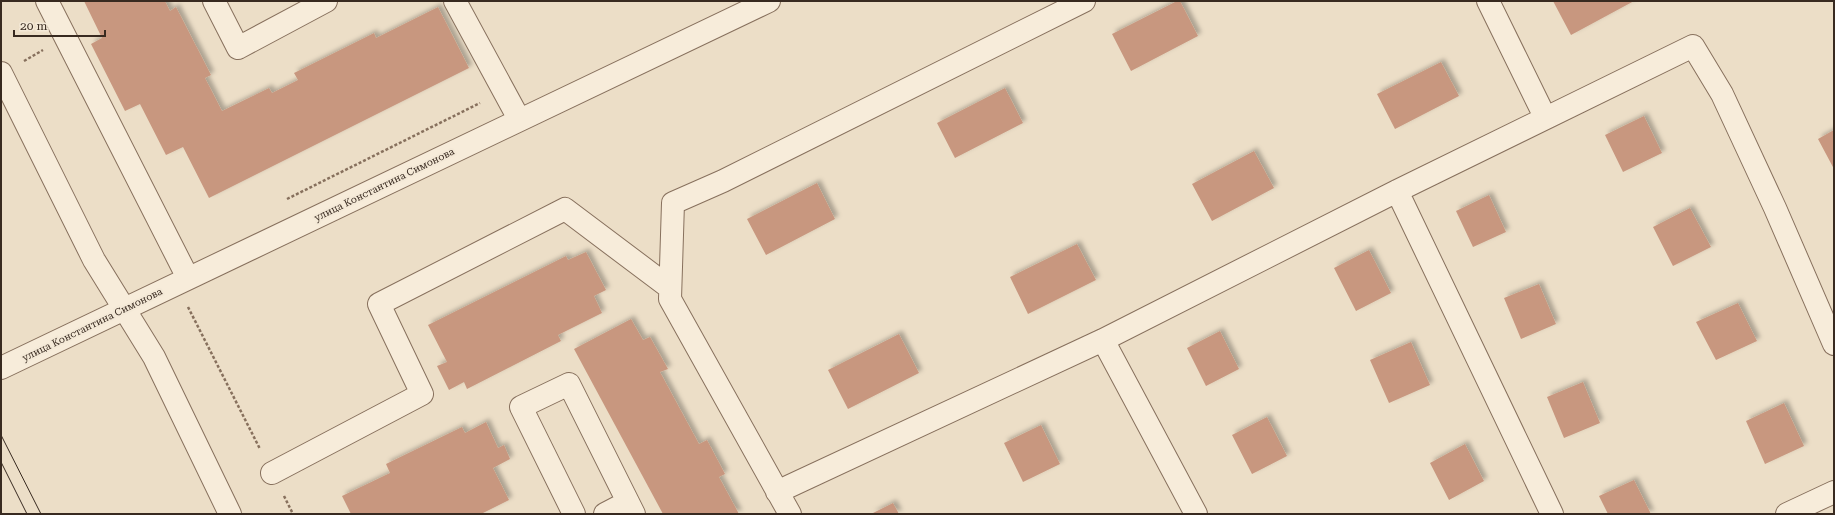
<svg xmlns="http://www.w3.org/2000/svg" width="1835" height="515" font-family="'Roboto Serif',serif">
<defs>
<filter id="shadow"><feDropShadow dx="3.5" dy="-3.5" stdDeviation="2" flood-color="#0004"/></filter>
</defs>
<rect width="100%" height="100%" fill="#ecdec7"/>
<!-- building -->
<path fill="#c8977f" filter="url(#shadow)" d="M 84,1 L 165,1 L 170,11 L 176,7 L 211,75 L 205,78 L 222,111 L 269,88 L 272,93 L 298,80 L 294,73 L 374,33 L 376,38 L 438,7 L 469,68 L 209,198 L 183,147 L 166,155 L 140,104 L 125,111 L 91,44 L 102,38 Z
M 1177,1 L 1180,1 L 1198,36 L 1131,71 L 1112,34 Z
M 1553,1 L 1634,1 L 1571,35 Z
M 1441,62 L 1459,96 L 1395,129 L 1377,94 Z
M 1005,88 L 1023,123 L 955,158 L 937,123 Z
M 1644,116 L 1662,153 L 1623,172 L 1605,135 Z
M 1834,130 L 1834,169 L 1818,139 Z
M 1254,151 L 1274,188 L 1212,221 L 1192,184 Z
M 817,183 L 835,219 L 766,255 L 747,219 Z
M 1489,195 L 1506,232 L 1473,247 L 1456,211 Z
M 1690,208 L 1711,247 L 1673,266 L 1653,227 Z
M 1077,244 L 1096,280 L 1028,314 L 1010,277 Z
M 1369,250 L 1391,293 L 1356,311 L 1334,268 Z
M 586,252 L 606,290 L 594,296 L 602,313 L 558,335 L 561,341 L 467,389 L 464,382 L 449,390 L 437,366 L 447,362 L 428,325 L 566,256 L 568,260 Z
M 1539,284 L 1556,324 L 1521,339 L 1504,298 Z
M 1738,303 L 1757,341 L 1716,360 L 1696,322 Z
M 631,319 L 643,340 L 650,337 L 668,369 L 660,372 L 699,444 L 707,440 L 725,474 L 719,477 L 739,514 L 663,514 L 574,349 Z
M 1220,331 L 1239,369 L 1206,386 L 1187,348 Z
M 899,334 L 919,373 L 848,409 L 828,370 Z
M 1411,342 L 1430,385 L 1389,403 L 1370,360 Z
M 1583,382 L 1600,423 L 1564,438 L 1547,397 Z
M 1784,403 L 1804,446 L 1765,464 L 1746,421 Z
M 1267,417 L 1287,456 L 1252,474 L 1232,435 Z
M 486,422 L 498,448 L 504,445 L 510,459 L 493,468 L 509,500 L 481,514 L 351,514 L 342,496 L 390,473 L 386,464 L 462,427 L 465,433 Z
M 1041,425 L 1060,464 L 1023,482 L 1004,443 Z
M 1465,444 L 1484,481 L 1449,500 L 1430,463 Z
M 1634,480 L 1651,514 L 1608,514 L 1599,496 Z
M 893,503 L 899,514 L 871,514 Z"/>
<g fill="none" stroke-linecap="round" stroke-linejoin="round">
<defs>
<path id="minor" d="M 47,1 L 188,278
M 214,1 L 238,48 L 326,1
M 455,1 L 519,119
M 1488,1 L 1545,117
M 1,73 L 94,260 L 154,357 L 230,514
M 1397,191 L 1552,514
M 1103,340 L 1196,514
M 1,368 L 769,1
M 272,473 L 422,394 L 379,304 L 565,209 L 670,288
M 777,492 L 1103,340 L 1397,191 L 1693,46 L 1722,94 L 1775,208 L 1834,344
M 574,514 L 521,407 L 569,384 L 634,514
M 605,514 L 628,502
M 790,514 L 670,299 L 673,203 L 723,181 L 1084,1
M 1787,514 L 1834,492"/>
</defs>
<!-- minor casing -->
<use href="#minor" stroke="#87705d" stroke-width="24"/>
<!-- path -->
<path stroke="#87705d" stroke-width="2.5" stroke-dasharray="3 2" stroke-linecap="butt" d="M 24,61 L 43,50
M 287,199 L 480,103
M 188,307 L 260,449
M 284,496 L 293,514"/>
<!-- minor -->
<use href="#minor" stroke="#f7ecda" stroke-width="22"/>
<!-- tram -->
<path stroke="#382a20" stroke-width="1" d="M 1,435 L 41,514
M 1,462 L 27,514"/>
</g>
<g text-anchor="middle" stroke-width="4" stroke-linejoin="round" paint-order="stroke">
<!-- street labels -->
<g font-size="10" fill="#382a20" stroke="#f4e9d7">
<text transform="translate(384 184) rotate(-26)" y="4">улица Константина Симонова</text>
<text transform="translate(92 324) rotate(-26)" y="4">улица Константина Симонова</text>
</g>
</g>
<!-- border -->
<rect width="1835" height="515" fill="none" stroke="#382a20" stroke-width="4"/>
<!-- scale -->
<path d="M14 30v6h91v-6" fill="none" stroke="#382a20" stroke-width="2"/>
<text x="20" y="30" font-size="12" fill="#382a20" stroke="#f4e9d7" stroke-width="3" paint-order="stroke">20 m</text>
</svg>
